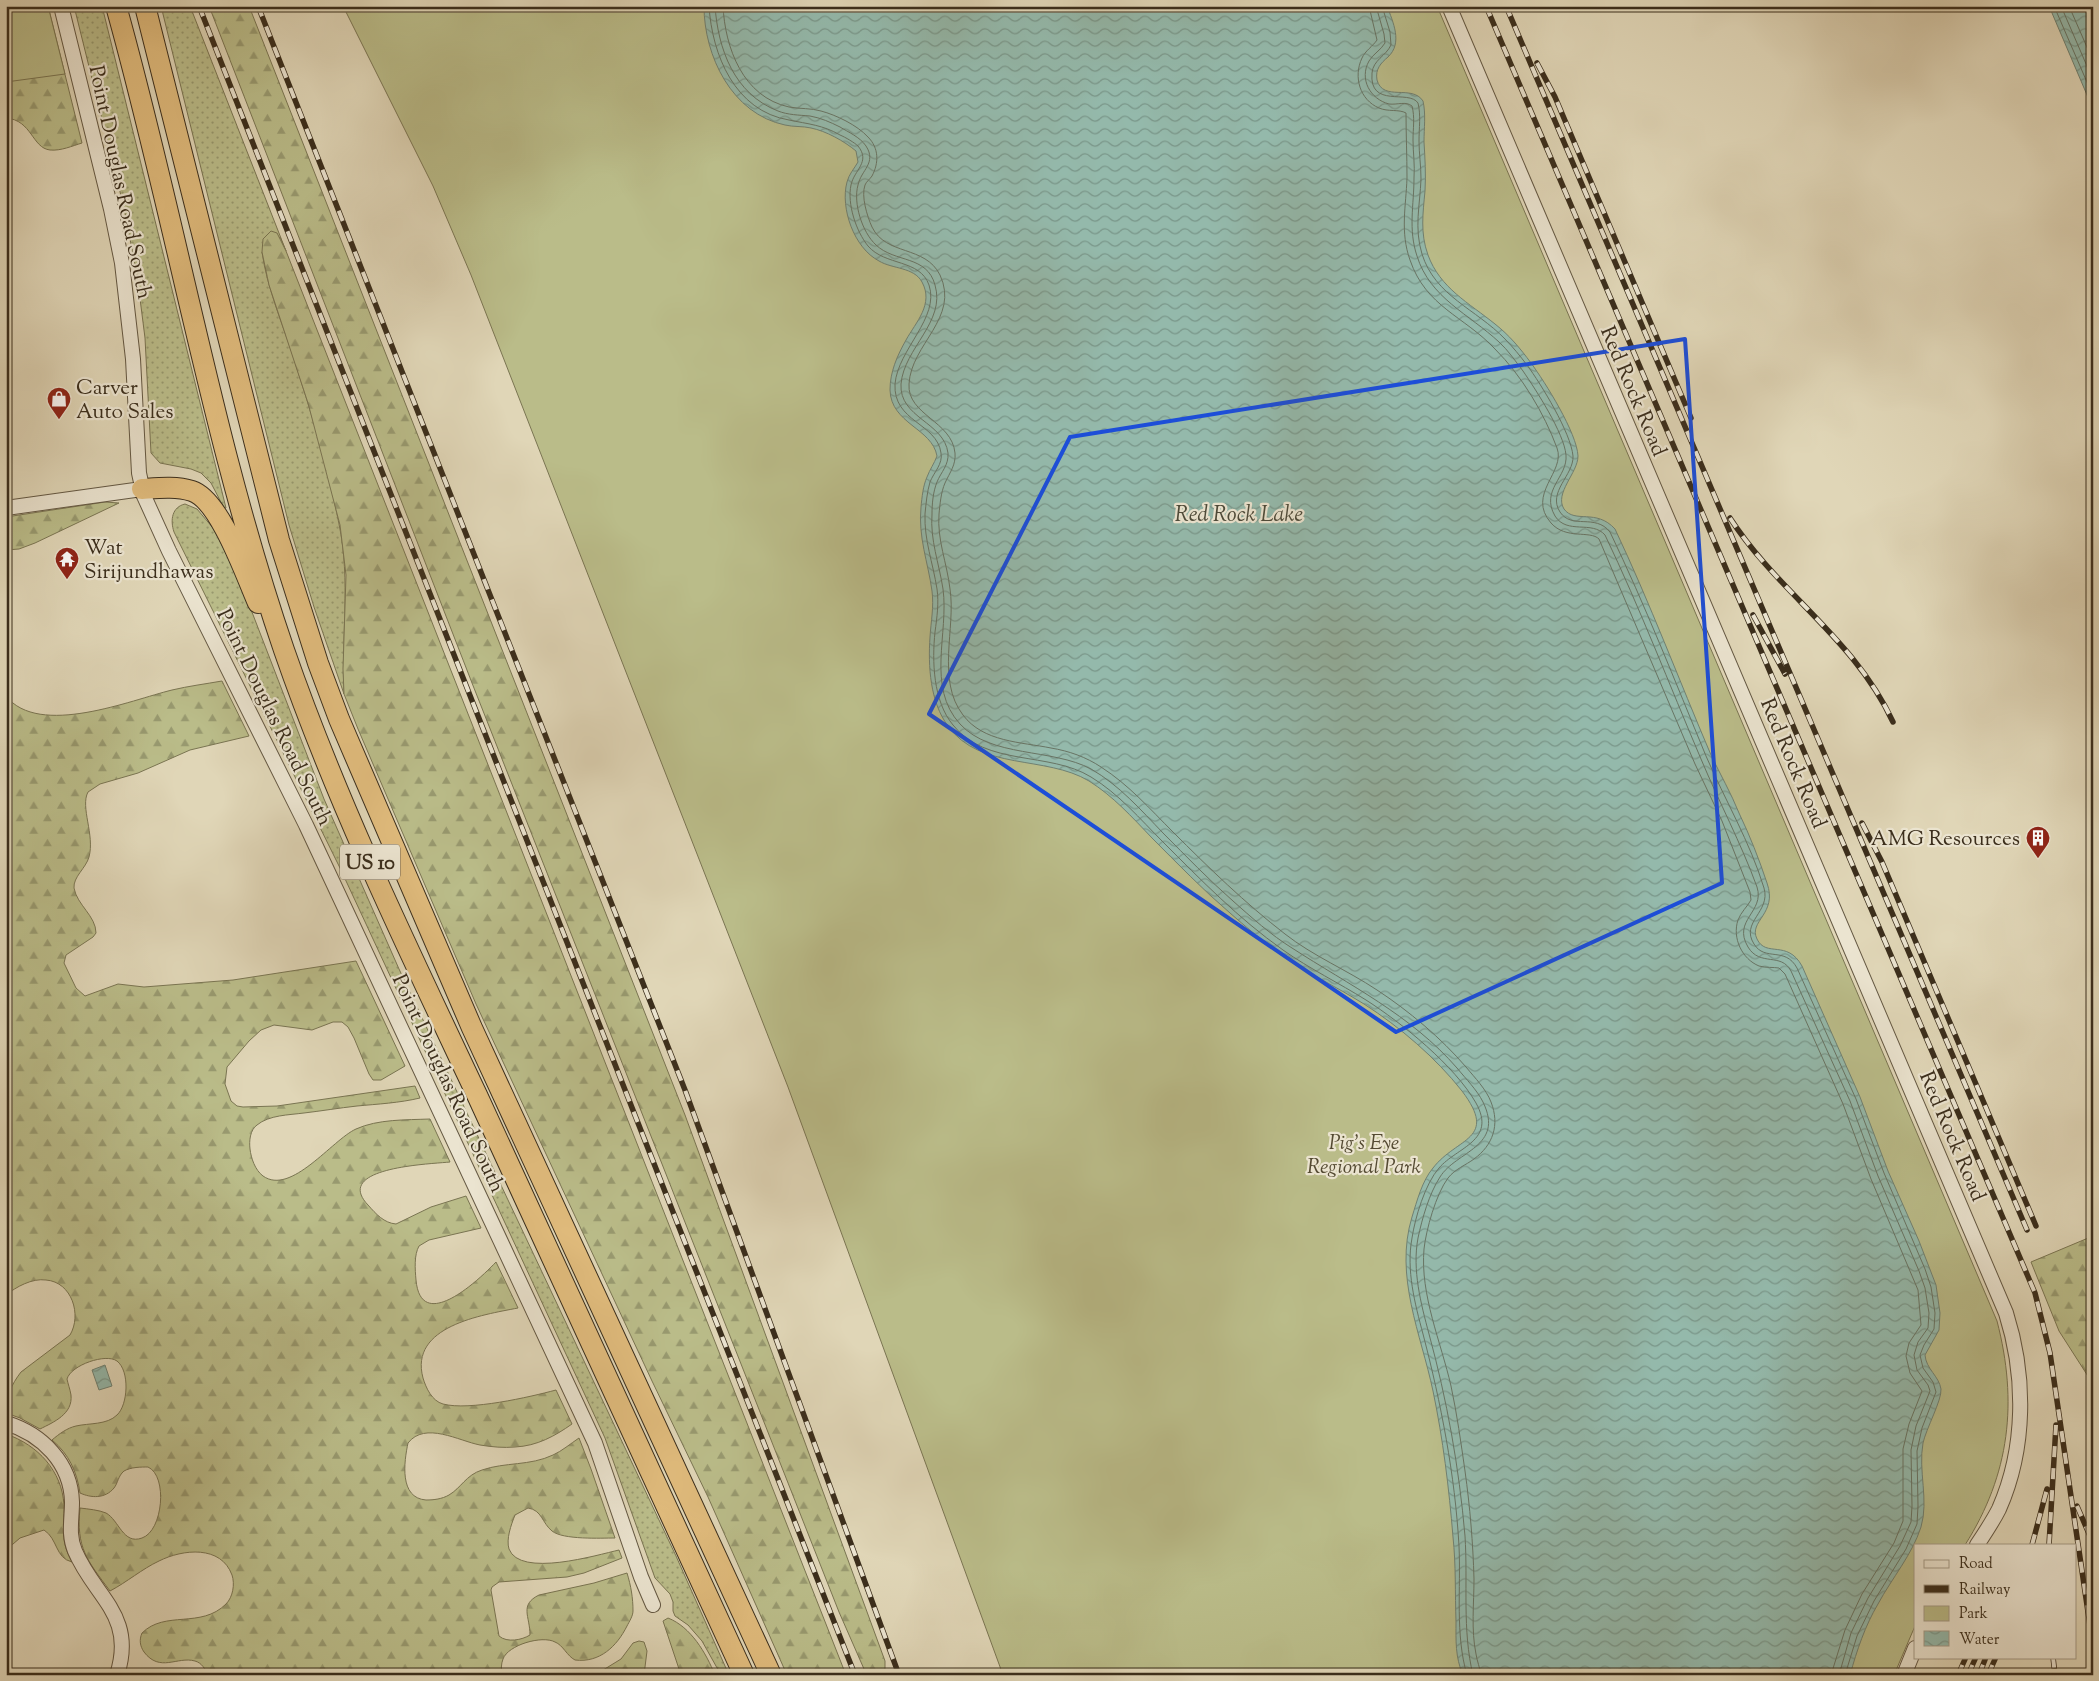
<svg xmlns="http://www.w3.org/2000/svg" width="2099" height="1681" font-family="'Sorts Mill Goudy',serif">
<defs>
<pattern id="grass-dots" width="8" height="8" patternUnits="userSpaceOnUse" patternTransform="scale(1.25)"><rect width="8" height="8" fill="#babc89"/><path d="M2 2h.1M6 6h.1" fill="none" stroke="#98996f" stroke-width="1.8" stroke-linecap="round"/></pattern>
<pattern id="forest-firs" width="22" height="20" patternUnits="userSpaceOnUse" patternTransform="scale(1.25)"><rect width="22" height="20" fill="#babc89"/><path d="M5 1l3.5 6h-7zM16 11l3.5 6h-7z" fill="#98996f"/></pattern>
<pattern id="water-waves" width="16" height="10" patternUnits="userSpaceOnUse" patternTransform="scale(1.25)"><rect width="16" height="10" fill="#94b9ab"/><path d="M0 5q4-4 8 0t8 0" fill="none" stroke="#7a978a"/></pattern>
</defs>
<rect width="100%" height="100%" fill="#e0d6b7"/>
<filter id="stains"><feTurbulence type="fractalNoise" baseFrequency=".004" numOctaves="4"/><feColorMatrix values="0 0 0 0 .2 0 0 0 0 .09 0 0 0 0 .02 0 0 0 .5 -.17"/></filter>
<radialGradient id="worn" r=".72"><stop offset=".6" stop-color="#630" stop-opacity="0"/><stop offset="1" stop-color="#630" stop-opacity=".3"/></radialGradient>
<!-- grass -->
<path fill="url(#grass-dots)" stroke="#7a7552" d="M 74,6 L 102,6 L 226,508 L 224,508 L 211,483 L 201,473 L 191,469 L 160,463 L 151,453 L 145,338 L 137,275 L 124,208 Z
M 161,6 L 190,6 L 286,251 L 280,237 L 262,252 C 267,287 281,320 292,353 C 310,409 328,466 339,524 C 351,581 341,637 344,694 L 314,607 L 289,525 Z
M 185,504 L 197,509 L 213,528 L 240,581 L 324,799 L 399,969 L 676,1556 L 729,1675 L 721,1675 L 702,1641 L 688,1625 L 675,1616 L 673,1611 L 673,1602 L 670,1594 L 655,1578 L 605,1438 L 340,868 L 174,532 C 170,520 172,507 185,504 Z"/>
<!-- forest -->
<path fill="url(#forest-firs)" stroke="#7a7552" d="M 6,6 L 48,6 L 82,143 C 72,146 61,151 50,150 C 32,148 32,120 6,118 Z
M 209,6 L 249,6 L 685,1115 L 885,1661 L 885,1669 L 880,1674 L 869,1675 L 864,1669 L 839,1612 L 472,683 Z
M 271,231 L 277,233 L 286,251 L 846,1675 L 787,1675 L 708,1497 L 652,1381 L 476,1004 L 358,729 L 344,694 L 343,669 L 346,575 L 340,525 L 308,403 L 269,285 L 262,252 L 263,239 Z
M 105,502 L 119,503 L 35,543 L 19,549 L 6,550 L 6,517 Z
M 222,681 L 249,736 L 190,750 L 138,773 L 100,784 L 88,792 C 80,807 95,835 89,857 C 86,868 73,877 74,888 C 77,905 96,916 96,933 L 93,937 L 66,955 L 64,963 L 76,988 L 85,996 L 118,984 L 144,987 L 233,980 L 356,961 L 405,1066 L 381,1080 L 373,1080 L 369,1074 L 354,1038 L 348,1027 L 342,1022 L 333,1022 L 312,1030 L 274,1025 L 261,1030 L 249,1041 L 227,1067 L 225,1084 L 231,1101 L 237,1106 L 243,1107 L 277,1106 L 415,1086 L 420,1098 C 399,1103 378,1104 357,1106 C 339,1108 321,1111 304,1113 C 289,1115 269,1115 257,1125 C 250,1130 249,1141 250,1149 C 251,1158 255,1170 263,1176 C 291,1196 332,1140 356,1129 C 378,1119 406,1120 430,1119 L 450,1162 C 431,1164 332,1167 368,1205 C 376,1214 384,1223 396,1224 L 431,1207 L 466,1196 L 481,1228 L 429,1240 L 419,1246 C 414,1255 415,1269 416,1280 C 421,1335 480,1279 496,1262 L 518,1308 C 482,1315 409,1326 423,1378 C 426,1388 432,1401 443,1404 C 469,1411 530,1397 556,1390 L 572,1424 C 555,1436 537,1446 515,1447 C 504,1448 492,1447 480,1445 C 459,1441 425,1421 408,1443 C 404,1462 399,1498 426,1500 C 434,1500 442,1499 449,1495 C 461,1488 466,1475 482,1470 C 505,1462 530,1466 553,1455 C 562,1451 570,1444 579,1438 L 591,1469 L 615,1538 C 601,1538 563,1540 552,1531 C 542,1523 542,1510 528,1508 L 515,1515 C 511,1525 506,1539 509,1549 C 520,1578 597,1555 619,1550 L 622,1558 L 584,1573 L 567,1577 L 499,1582 L 492,1587 L 491,1590 L 499,1636 C 507,1643 522,1640 530,1635 C 530,1616 519,1605 539,1595 L 594,1583 L 627,1573 C 631,1586 633,1598 633,1611 C 633,1616 629,1622 627,1626 C 617,1646 600,1663 575,1660 C 567,1656 563,1645 555,1642 C 542,1635 508,1645 503,1659 C 501,1664 501,1670 502,1675 L 208,1675 C 205,1669 202,1663 195,1661 C 177,1656 160,1673 144,1652 C 140,1646 139,1640 142,1633 C 165,1610 201,1629 226,1604 C 233,1597 235,1584 232,1575 C 221,1545 183,1549 159,1561 C 142,1569 127,1582 110,1591 C 87,1560 76,1548 80,1508 C 88,1509 99,1510 106,1513 C 119,1520 123,1545 142,1538 C 163,1531 168,1476 148,1467 C 141,1467 131,1467 124,1471 C 118,1476 118,1483 114,1488 C 105,1499 91,1498 80,1493 C 77,1472 69,1454 52,1440 C 59,1434 67,1428 76,1426 C 89,1423 107,1425 117,1415 C 128,1405 130,1371 117,1361 C 106,1353 71,1365 67,1379 C 68,1384 70,1389 71,1395 C 73,1414 54,1422 40,1429 L 20,1418 L 6,1413 C 6,1397 11,1385 21,1372 L 70,1335 C 82,1315 72,1282 46,1280 C 32,1278 16,1287 6,1295 L 6,696 C 39,738 131,700 172,690 C 189,686 205,684 222,681 Z
M 2093,1236 L 2093,1384 L 2059,1331 L 2031,1262 Z
M 6,1434 C 38,1445 62,1471 64,1505 C 64,1529 60,1540 72,1562 C 55,1558 58,1539 44,1530 L 20,1538 L 6,1550 Z
M 668,1618 C 691,1627 706,1653 715,1675 L 681,1675 L 663,1621 Z
M 639,1641 L 644,1642 L 647,1651 L 644,1675 L 595,1675 L 621,1659 L 633,1643 Z"/>
<!-- park -->
<path fill="#babc89" stroke="#7a7552" d="M 6,6 L 48,6 L 65,74 L 6,82 Z
M 343,6 L 1437,6 L 1997,1321 C 2018,1402 2010,1474 1965,1545 L 1915,1545 L 1915,1626 L 1894,1675 L 1003,1675 L 788,1087 L 471,275 L 433,186 Z"/>
<!-- water -->
<path fill="url(#water-waves)" stroke="#708172" d="M 704,6 L 1387,6 C 1393,22 1403,43 1388,57 C 1381,63 1375,69 1377,80 C 1383,102 1412,84 1423,101 C 1426,114 1424,128 1424,142 C 1425,158 1426,175 1425,191 C 1423,213 1420,233 1428,255 C 1440,288 1469,303 1495,324 C 1509,335 1520,348 1531,363 C 1545,382 1577,433 1578,456 C 1578,473 1554,493 1564,509 C 1575,524 1596,508 1615,529 C 1650,603 1679,680 1711,755 C 1720,774 1731,793 1739,813 C 1750,836 1759,859 1767,883 C 1778,914 1748,921 1757,939 C 1766,958 1787,939 1802,966 L 1860,1097 L 1888,1171 L 1919,1241 L 1936,1285 L 1940,1313 L 1939,1330 L 1925,1355 C 1926,1369 1939,1376 1941,1389 C 1942,1400 1926,1429 1923,1443 C 1918,1471 1929,1500 1921,1527 C 1912,1555 1892,1578 1878,1604 C 1865,1626 1857,1650 1850,1675 L 1463,1675 C 1455,1657 1456,1640 1456,1622 C 1455,1593 1456,1565 1453,1537 C 1449,1488 1443,1439 1433,1391 C 1421,1334 1394,1276 1412,1217 C 1417,1201 1422,1181 1433,1168 C 1457,1137 1499,1140 1462,1091 C 1436,1058 1400,1027 1364,1004 C 1335,986 1305,972 1278,952 C 1261,940 1245,926 1230,913 C 1203,890 1177,863 1152,838 C 1132,817 1113,796 1089,781 C 1046,755 980,771 948,726 C 930,702 928,666 930,637 C 931,621 934,607 932,591 C 928,562 918,537 921,507 C 922,497 923,486 927,477 C 930,469 934,464 937,456 C 932,428 891,424 890,390 C 890,372 897,356 906,340 C 916,322 934,304 922,282 C 914,267 892,269 879,261 C 854,248 840,208 847,182 C 849,174 854,169 858,162 L 856,151 C 844,141 826,131 811,128 C 803,126 793,127 785,125 C 732,114 704,56 704,6 Z
M 2049,6 L 2093,6 L 2093,109 Z
M 105,1365 L 112,1386 L 99,1390 L 92,1370 Z"/>
<g fill="none" stroke-linecap="round" stroke-linejoin="round">
<!-- shore -->
<path stroke="#687464" stroke-width="1" d="M 709,6 C 712,55 735,111 789,120 C 808,124 823,125 840,135 C 845,137 855,143 858,146 C 871,162 854,170 851,185 C 847,204 856,231 868,246 C 885,266 920,259 929,285 C 940,318 898,349 895,384 C 893,422 937,423 941,453 C 943,464 934,472 930,482 C 927,492 926,504 925,514 C 924,540 933,563 937,589 C 939,603 937,617 935,632 C 932,661 933,701 953,725 C 986,767 1049,751 1091,777 C 1119,794 1140,819 1163,842 C 1201,880 1239,919 1283,950 C 1310,969 1339,983 1366,1000 C 1402,1023 1455,1066 1476,1103 C 1497,1141 1457,1147 1439,1168 C 1425,1184 1415,1218 1412,1238 C 1406,1270 1415,1304 1423,1334 C 1441,1403 1455,1475 1459,1546 C 1461,1588 1455,1635 1467,1675
M 715,6 C 718,49 734,94 778,111 C 788,115 799,115 810,116 C 821,118 830,122 840,127 C 848,132 860,137 866,146 C 877,163 861,170 858,185 C 853,203 862,232 876,245 C 895,263 927,255 935,285 C 946,322 904,348 901,384 C 899,418 944,422 948,453 C 949,465 941,472 937,482 C 933,492 932,504 932,514 C 930,540 939,563 943,589 C 949,633 926,687 960,724 C 991,758 1052,748 1091,769 C 1119,785 1141,810 1163,833 C 1186,856 1209,880 1233,901 C 1251,917 1271,935 1292,948 C 1349,985 1411,1015 1457,1068 C 1466,1079 1477,1090 1483,1102 C 1505,1147 1456,1151 1440,1177 C 1429,1194 1422,1219 1418,1238 C 1412,1270 1421,1304 1429,1334 C 1447,1400 1459,1467 1465,1536 C 1468,1582 1462,1630 1473,1675
M 723,6 C 725,48 743,97 789,107 C 800,109 811,108 821,111 C 836,115 857,125 868,137 C 879,148 879,163 872,176 C 870,179 866,182 865,185 C 861,196 867,216 872,227 C 886,256 925,245 940,275 C 960,318 911,344 909,384 C 907,415 952,421 955,453 C 956,465 950,472 945,483 C 941,492 940,504 939,514 C 937,540 947,563 950,589 C 956,628 936,680 963,715 C 983,742 1021,742 1051,748 C 1069,751 1086,757 1101,767 C 1129,785 1150,809 1173,832 C 1209,868 1245,903 1285,934 C 1313,956 1347,970 1377,990 C 1409,1011 1441,1038 1466,1067 C 1475,1078 1486,1089 1491,1102 C 1500,1125 1493,1145 1474,1159 C 1466,1165 1455,1169 1448,1178 C 1436,1194 1426,1230 1424,1249 C 1420,1295 1441,1342 1451,1386 C 1457,1414 1461,1443 1465,1471 C 1470,1507 1473,1543 1474,1579 C 1474,1603 1471,1630 1476,1654 C 1477,1661 1480,1668 1481,1675
M 1369,6 L 1377,40 C 1373,46 1365,51 1362,58 C 1353,77 1360,100 1379,108 C 1388,112 1399,109 1406,113 C 1406,134 1407,156 1407,178 C 1406,206 1400,232 1410,260 C 1426,307 1464,316 1495,349 C 1522,376 1544,413 1557,448 C 1566,472 1526,494 1551,523 C 1566,540 1590,530 1599,539 L 1695,764 L 1722,821 L 1750,892 L 1751,900 C 1747,907 1741,912 1738,920 C 1732,938 1742,959 1759,966 C 1766,968 1773,967 1779,968 L 1785,974 L 1843,1104 L 1871,1179 L 1918,1290 L 1921,1325 L 1909,1343 L 1906,1356 L 1910,1373 L 1922,1391 L 1909,1424 L 1903,1449 L 1903,1521 L 1894,1543 L 1862,1594 L 1845,1630 L 1831,1675
M 1376,6 L 1384,34 L 1385,43 C 1381,50 1373,54 1369,61 C 1359,79 1370,99 1389,104 C 1397,105 1406,101 1412,106 C 1415,117 1413,129 1413,140 C 1413,152 1415,165 1414,178 C 1414,205 1408,229 1417,256 C 1430,298 1469,314 1499,342 C 1508,350 1516,362 1523,371 C 1536,390 1564,433 1566,455 C 1568,477 1540,490 1555,516 C 1567,535 1592,520 1605,535 C 1640,608 1669,684 1701,759 C 1719,802 1741,843 1757,887 C 1765,912 1732,920 1748,947 C 1760,967 1781,952 1791,971 L 1850,1101 L 1878,1176 L 1919,1271 L 1925,1288 L 1929,1313 L 1928,1328 L 1918,1342 L 1914,1355 L 1917,1370 L 1928,1385 L 1930,1391 L 1916,1426 L 1911,1450 L 1912,1506 L 1911,1522 L 1900,1546 L 1868,1598 L 1851,1633 L 1839,1675
M 1382,6 L 1390,32 L 1391,45 C 1386,56 1373,60 1372,73 C 1369,109 1409,89 1418,103 C 1421,115 1419,128 1419,141 C 1419,153 1421,166 1421,179 C 1420,205 1414,228 1422,254 C 1435,296 1476,309 1505,339 C 1513,347 1520,356 1527,365 C 1541,384 1571,433 1573,456 C 1574,475 1547,492 1560,512 C 1572,530 1595,513 1610,532 C 1645,605 1675,681 1706,756 C 1725,800 1750,842 1764,888 C 1771,912 1740,922 1754,944 C 1765,962 1785,946 1797,968 L 1856,1099 L 1884,1173 L 1925,1269 L 1931,1287 L 1935,1313 L 1934,1329 L 1924,1345 L 1920,1355 L 1923,1368 L 1933,1382 L 1936,1392 L 1922,1428 L 1917,1451 L 1918,1506 L 1917,1524 L 1906,1549 L 1874,1601 L 1857,1636 L 1845,1675
M 2054,6 L 2093,96
M 2061,6 L 2093,80
M 2069,6 L 2093,61"/>
<defs>
<path id="minor" d="M 61,6 L 111,209 L 122,263 L 133,359 L 139,473 L 144,496 L 169,551 L 306,825 L 595,1443 L 641,1577 L 653,1605
M 1449,6 L 2006,1313 C 2026,1376 2026,1448 1999,1509 C 1993,1521 1985,1533 1977,1545
M 6,508 L 142,489
M 6,1423 C 42,1434 71,1463 72,1502 C 72,1520 68,1534 75,1551 C 95,1598 136,1615 117,1675
M 1904,1675 L 1915,1648"/>
<path id="highway" d="M 116,6 C 176,220 212,440 284,650 C 337,803 408,949 477,1095 C 566,1288 656,1481 744,1675
M 145,6 L 279,540 L 318,663 L 339,719 L 472,1028 L 771,1675
M 142,489 C 158,488 176,486 192,491 C 220,500 246,576 258,603"/>
</defs>
<!-- minor casing -->
<use href="#minor" stroke="#645843" stroke-width="16"/>
<!-- highway casing -->
<use href="#highway" stroke="#3b2e1c" stroke-width="22"/>
<!-- minor -->
<use href="#minor" stroke="#ebe4d0" stroke-width="14"/>
<!-- highway -->
<use href="#highway" stroke="#e0bb7c" stroke-width="20"/>
<defs>
<path id="rail" d="M 199,6 L 855,1675
M 258,6 L 685,1090 L 899,1675
M 1486,6 L 2035,1293 L 2050,1353 L 2093,1646
M 1506,6 L 2027,1230
M 1537,63 L 1555,97 L 1691,418
M 1730,518 C 1779,594 1854,638 1893,722
M 1753,615 L 1785,674
M 1862,823 L 1882,862 L 2036,1226
M 2077,1506 L 2093,1543
M 2032,1545 L 2047,1489
M 2049,1545 L 2056,1425
M 2053,1657 L 2055,1675
M 1958,1675 L 1966,1657
M 1968,1675 L 1976,1657
M 1979,1675 L 1986,1657
M 1988,1675 L 1996,1657"/>
</defs>
<!-- rail casing -->
<use href="#rail" stroke="#3b2e1c" stroke-width="5.5"/>
<!-- rail -->
<use href="#rail" stroke="#ebe4d0" stroke-width="4" stroke-dasharray="11" stroke-linecap="butt"/>
</g>
<!-- marked area -->
<path fill="none" stroke="#1d4ed8" stroke-width="4" stroke-linejoin="round" d="M 1685,339 L 1722,883 L 1396,1032 L 929,714 L 1070,437 Z"/>
<!-- icons -->
<defs>
<symbol id="shop-pin" viewBox="-11 -11 22 30"><path d="M0 17L-7.5 6A9.5 9.5 0 1 1 7.5 6Z" fill="#8f2418" stroke="#ebe4d0"/><path d="M-5-2.5h2.3a2.7 3.5 0 0 1 5.4 0H5L5.5 6h-11ZM-1.5-2.5h3a1.5 2.3 0 0 0-3 0Z" fill="#fff"/></symbol>
<symbol id="temple-pin" viewBox="-11 -11 22 30"><path d="M0 17L-7.5 6A9.5 9.5 0 1 1 7.5 6Z" fill="#8f2418" stroke="#ebe4d0"/><path d="M0-6L5-2H3V0L6.5 2.5H4V6H1.5V3h-3V6H-4V2.5H-6.5L-3 0V-2H-5Z" fill="#fff"/></symbol>
<symbol id="building-pin" viewBox="-11 -11 22 30"><path d="M0 17L-7.5 6A9.5 9.5 0 1 1 7.5 6Z" fill="#8f2418" stroke="#ebe4d0"/><path d="M-4-6H4V6H1V3H-1V6H-4ZM-2.5-4.3h1.7v1.8h-1.7ZM.8-4.3h1.7v1.8H.8ZM-2.5-1h1.7V.8h-1.7ZM.8-1h1.7V.8H.8Z" fill="#fff"/></symbol>
</defs>
<g fill-rule="evenodd">
<use href="#shop-pin" x="45" y="385" width="28" height="38"/>
<use href="#temple-pin" x="53" y="545" width="28" height="38"/>
<use href="#building-pin" x="2024" y="824" width="28" height="38"/>
</g>
<g text-anchor="middle" stroke-width="4.5" stroke-linejoin="round" paint-order="stroke">
<!-- shield labels -->
<rect fill="#ebe4d0" stroke="#706552" stroke-width="1" x="340" y="844.5" width="60" height="35" rx="4"/>
<g font-size="20" font-weight="bold" fill="#3b2e1c">
<text x="370" y="869">US 10</text>
</g>
<!-- street labels -->
<g font-size="21" fill="#3b2e1c" stroke="#ebe4d0">
<text transform="translate(121 182) rotate(78)" y="7">Point Douglas Road South</text>
<text transform="translate(1634 391) rotate(67)" y="7">Red Rock Road</text>
<text transform="translate(275 717) rotate(64)" y="7">Point Douglas Road South</text>
<text transform="translate(1794 763) rotate(67)" y="7">Red Rock Road</text>
<text transform="translate(449 1083) rotate(65)" y="7">Point Douglas Road South</text>
<text transform="translate(1953 1136) rotate(67)" y="7">Red Rock Road</text>
</g>
<!-- poi labels -->
<g font-size="21" fill="#3b2e1c" stroke="#ebe4d0" text-anchor="start">
<text x="76" y="394">Carver<tspan x="76" dy="24">Auto Sales</tspan></text>
<text x="84" y="554">Wat<tspan x="84" dy="24">Sirijundhawas</tspan></text>
<text x="2020" y="845" text-anchor="end">AMG Resources</text>
</g>
<!-- park labels -->
<g font-size="21" font-style="italic" fill="#544a32" stroke="#ebe4d0">
<text x="1364" y="1149">Pig's Eye<tspan x="1364" dy="24">Regional Park</tspan></text>
</g>
<!-- water labels -->
<g font-size="22" font-style="italic" fill="#4d4a39" stroke="#ebe4d0">
<text x="1239" y="521">Red Rock Lake</text>
</g>
</g>
<!-- margin -->
<rect width="2099" height="1681" fill="none" stroke="#e0d6b7" stroke-width="25"/>
<rect x="8" y="8" width="2084" height="1666" fill="none" stroke="#3b2e1c" stroke-width="2.5"/>
<rect x="12" y="12" width="2074" height="1656" fill="none" stroke="#3b2e1c"/>
<!-- legend -->
<rect x="1914" y="1544" width="162" height="115" fill="#ebe4d0" stroke="#a59b88"/>
<rect x="1924" y="1560" width="25" height="8" fill="#ebe4d0" stroke="#a59b88"/>
<text x="1959" y="1568" font-size="15" fill="#3b2e1c">Road</text>
<rect x="1924" y="1585" width="25" height="8" fill="#3b2e1c" stroke="#a59b88"/>
<text x="1959" y="1594" font-size="15" fill="#3b2e1c">Railway</text>
<rect x="1924" y="1606" width="25" height="15" fill="#babc89" stroke="#a59b88"/>
<text x="1959" y="1618" font-size="15" fill="#3b2e1c">Park</text>
<rect x="1924" y="1631" width="25" height="15" fill="url(#water-waves)" stroke="#a59b88"/>
<text x="1959" y="1644" font-size="15" fill="#3b2e1c">Water</text>
<rect width="100%" height="100%" filter="url(#stains)"/>
<rect width="100%" height="100%" fill="url(#worn)"/>
</svg>
